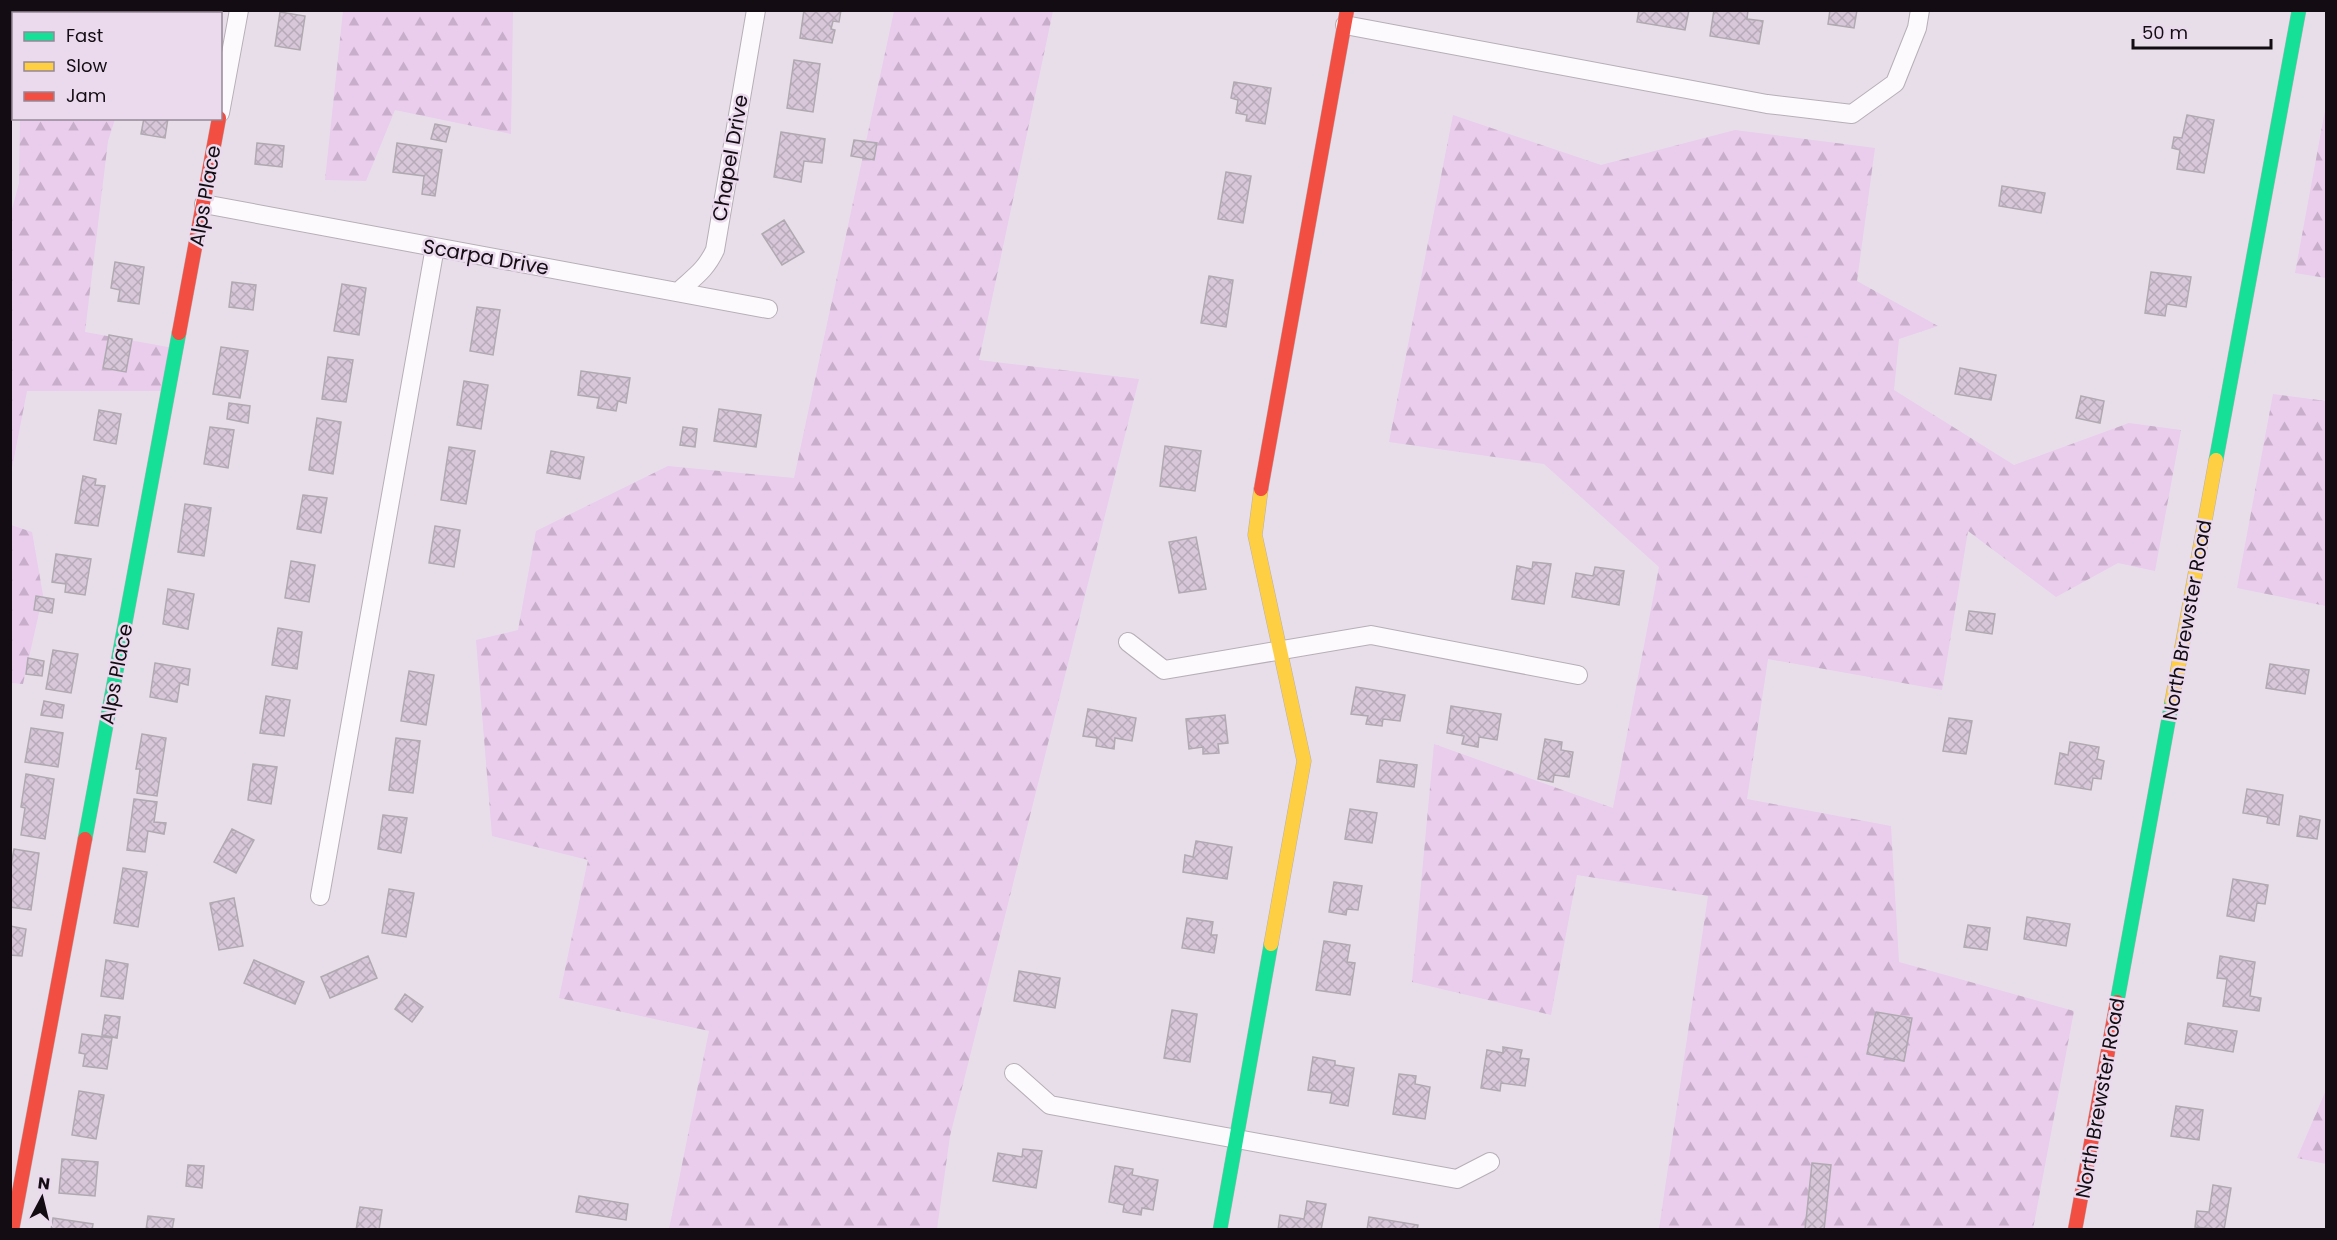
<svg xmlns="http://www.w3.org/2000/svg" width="2337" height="1240" font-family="Poppins,sans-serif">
<defs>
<pattern id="forest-firs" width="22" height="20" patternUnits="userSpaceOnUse" patternTransform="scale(1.5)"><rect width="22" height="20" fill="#eacced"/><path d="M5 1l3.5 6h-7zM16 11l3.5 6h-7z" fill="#c8aeca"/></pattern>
<pattern id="building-cross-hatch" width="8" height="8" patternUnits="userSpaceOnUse" patternTransform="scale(1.5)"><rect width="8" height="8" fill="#d7c7d9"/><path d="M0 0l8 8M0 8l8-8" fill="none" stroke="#b8aab9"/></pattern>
</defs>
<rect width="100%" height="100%" fill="#e8dee9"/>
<!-- forest -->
<path fill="url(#forest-firs)" d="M 21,11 L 149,10 L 149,11 L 148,14 L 21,14 Z
M 343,11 L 513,11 L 511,134 L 395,110 L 366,181 L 325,180 Z
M 894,11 L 1053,11 L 979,360 L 1139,379 L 950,1136 L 937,1229 L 669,1229 L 709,1031 L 559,998 L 588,860 L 492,836 L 476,640 L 518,630 L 536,531 L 668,466 L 794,478 Z
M 2326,105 L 2326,278 L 2295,273 Z
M 1453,115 L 1601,165 L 1735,130 L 1875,148 L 1857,281 L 1938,326 L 1899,339 L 1894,390 L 2014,465 L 2129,423 L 2181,430 L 2155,571 L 2118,563 L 2056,597 L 1968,531 L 1942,690 L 1768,659 L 1747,799 L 1891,826 L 1899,962 L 2074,1011 L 2033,1229 L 1659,1229 L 1708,896 L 1577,875 L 1551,1015 L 1412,982 L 1434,744 L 1613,808 L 1659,567 L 1544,464 L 1389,442 Z
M 20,119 L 115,119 L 108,141 L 85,332 L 179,349 L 171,391 L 27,391 L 11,473 L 10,217 L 19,183 Z
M 2273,394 L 2326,401 L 2326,606 L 2237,588 Z
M 11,525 L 32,532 L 43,595 L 23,684 L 11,683 Z
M 2326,1090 L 2326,1164 L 2297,1158 Z"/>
<!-- building -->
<path fill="url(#building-cross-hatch)" stroke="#b0a9b1" stroke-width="1.5" d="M 164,10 L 190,10 L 190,14 L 163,14 Z
M 804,10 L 841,10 L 839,22 L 833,21 L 831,29 L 835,30 L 832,43 L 800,38 Z
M 1639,10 L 1689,10 L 1685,30 L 1637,22 Z
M 1714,10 L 1748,10 L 1747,19 L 1763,21 L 1759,44 L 1710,36 Z
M 1830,10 L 1857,10 L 1854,28 L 1828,24 Z
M 280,12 L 305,16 L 300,50 L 275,46 Z
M 794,60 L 820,64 L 813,112 L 787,108 Z
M 1234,82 L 1271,88 L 1265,124 L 1246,121 L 1247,115 L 1236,113 L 1238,100 L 1231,98 Z
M 2187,115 L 2214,120 L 2204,173 L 2177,169 L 2180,150 L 2172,148 L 2174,137 L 2182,138 Z
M 144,118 L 168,118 L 165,138 L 141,134 Z
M 435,124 L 450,127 L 446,142 L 431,139 Z
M 781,132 L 825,139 L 822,163 L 804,161 L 801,182 L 774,177 Z
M 854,140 L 877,143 L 874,160 L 851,156 Z
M 257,143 L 284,146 L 282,167 L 255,164 Z
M 397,143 L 442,150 L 435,196 L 422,194 L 424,176 L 393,172 Z
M 1226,172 L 1251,176 L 1243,223 L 1218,219 Z
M 2002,186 L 2045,193 L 2041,213 L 1999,206 Z
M 784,220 L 804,252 L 782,265 L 762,234 Z
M 115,262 L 144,267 L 139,304 L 118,301 L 120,290 L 111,288 Z
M 2151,272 L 2191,277 L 2186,307 L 2167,304 L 2165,316 L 2145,313 Z
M 1209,276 L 1233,280 L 1226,327 L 1201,323 Z
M 232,282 L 256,285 L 253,310 L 229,307 Z
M 342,284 L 366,288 L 359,335 L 334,331 Z
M 477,307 L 500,310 L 493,355 L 470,351 Z
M 109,335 L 132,339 L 126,372 L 103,368 Z
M 221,347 L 248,351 L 240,398 L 213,394 Z
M 328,357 L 353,360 L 346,402 L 322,399 Z
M 1960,368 L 1996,375 L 1991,400 L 1955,394 Z
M 581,371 L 630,378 L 626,403 L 618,401 L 616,411 L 597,408 L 599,398 L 578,395 Z
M 464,381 L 488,385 L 481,429 L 457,425 Z
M 2081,396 L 2104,401 L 2100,423 L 2076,418 Z
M 229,403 L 250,406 L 248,423 L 227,419 Z
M 719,409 L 761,415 L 756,447 L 714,441 Z
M 99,410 L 121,414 L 116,444 L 94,440 Z
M 317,418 L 341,422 L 333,474 L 309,470 Z
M 210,427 L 234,430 L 228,468 L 204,464 Z
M 683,427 L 697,429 L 695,447 L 680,445 Z
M 1165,446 L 1201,451 L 1195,491 L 1160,486 Z
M 449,447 L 475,451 L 466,504 L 441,500 Z
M 551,451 L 584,457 L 580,479 L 547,473 Z
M 83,476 L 96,479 L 95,485 L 105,486 L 98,526 L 75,523 Z
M 303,495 L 327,498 L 321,533 L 297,529 Z
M 185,504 L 211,508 L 204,556 L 178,552 Z
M 435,526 L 460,530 L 454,567 L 429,563 Z
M 1196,537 L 1206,589 L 1179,593 L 1169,542 Z
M 56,554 L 91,559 L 85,595 L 65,592 L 66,584 L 52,582 Z
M 291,561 L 315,565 L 309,602 L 285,598 Z
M 1533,562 L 1551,564 L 1544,604 L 1512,599 L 1517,566 L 1532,569 Z
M 1595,567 L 1624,571 L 1619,605 L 1572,597 L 1576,573 L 1593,576 Z
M 168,589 L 194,594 L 188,629 L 163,624 Z
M 36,596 L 54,599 L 52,613 L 34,610 Z
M 1969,611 L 1995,614 L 1992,634 L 1966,630 Z
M 278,628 L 302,632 L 297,669 L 272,665 Z
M 53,650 L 78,654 L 71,693 L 46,689 Z
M 28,658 L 44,661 L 42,676 L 26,674 Z
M 155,663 L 190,669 L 188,685 L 180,683 L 177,702 L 150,697 Z
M 2270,664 L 2309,670 L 2305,694 L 2266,688 Z
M 409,671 L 434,675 L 426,725 L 401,721 Z
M 1356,687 L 1405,695 L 1400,721 L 1383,719 L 1382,726 L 1366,724 L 1368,716 L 1351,714 Z
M 266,696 L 290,700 L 284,736 L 260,733 Z
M 44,701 L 64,705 L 62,718 L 41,715 Z
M 1451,706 L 1501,714 L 1497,740 L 1479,737 L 1478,747 L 1462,744 L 1464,736 L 1447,733 Z
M 1088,709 L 1136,718 L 1132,741 L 1115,738 L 1114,749 L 1096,746 L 1097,738 L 1083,736 Z
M 1225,715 L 1228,743 L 1218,744 L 1219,753 L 1203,754 L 1203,747 L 1189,749 L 1186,719 Z
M 1949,718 L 1972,721 L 1966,754 L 1943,751 Z
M 31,728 L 63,733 L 58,767 L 25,762 Z
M 142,734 L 166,738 L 157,796 L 137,793 L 140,769 L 136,769 Z
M 396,738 L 420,741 L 413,793 L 389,790 Z
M 1545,739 L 1562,742 L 1561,750 L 1573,752 L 1569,777 L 1554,775 L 1553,782 L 1538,779 Z
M 2070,742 L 2099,747 L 2097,759 L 2104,761 L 2101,779 L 2093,778 L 2091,790 L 2055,784 L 2060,753 L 2068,755 Z
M 1380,760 L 1417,765 L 1414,787 L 1377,782 Z
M 253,764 L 277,767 L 271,804 L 248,800 Z
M 26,774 L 54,779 L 45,839 L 21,835 L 25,808 L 21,807 Z
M 2247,789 L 2283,795 L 2279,825 L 2267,823 L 2268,817 L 2243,813 Z
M 134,799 L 157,802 L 154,822 L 166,823 L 164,834 L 148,831 L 145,852 L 127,850 Z
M 1350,809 L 1377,813 L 1372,843 L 1345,839 Z
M 383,815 L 407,818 L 401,853 L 378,849 Z
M 2300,816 L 2320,820 L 2317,839 L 2297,836 Z
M 232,829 L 254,840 L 236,873 L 214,862 Z
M 1196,841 L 1232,847 L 1227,879 L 1183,872 L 1185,855 L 1193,857 Z
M 14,849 L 39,853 L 31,910 L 10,907 L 10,871 Z
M 123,868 L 147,872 L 138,927 L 114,923 Z
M 2233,879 L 2268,885 L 2265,904 L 2257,903 L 2254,921 L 2227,916 Z
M 1334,882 L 1362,886 L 1358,910 L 1347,909 L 1346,915 L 1329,912 Z
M 389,889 L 414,893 L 406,937 L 382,933 Z
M 234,898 L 243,946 L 219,950 L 210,903 Z
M 2027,917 L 2070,924 L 2066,946 L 2024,939 Z
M 1187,918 L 1213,922 L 1211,935 L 1217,935 L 1214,953 L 1182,948 Z
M 1968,925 L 1990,928 L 1987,950 L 1964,947 Z
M 10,926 L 26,929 L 22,956 L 10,955 Z
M 1324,941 L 1350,945 L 1347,962 L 1355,963 L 1350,995 L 1316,990 Z
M 368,956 L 377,978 L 330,998 L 321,977 Z
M 2220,956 L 2255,962 L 2250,996 L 2261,998 L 2259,1011 L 2223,1006 L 2227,979 L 2217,978 Z
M 106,960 L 128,964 L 123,999 L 101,996 Z
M 254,960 L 304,982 L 295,1004 L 244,983 Z
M 1019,971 L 1060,978 L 1055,1008 L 1014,1001 Z
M 405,994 L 423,1007 L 412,1022 L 395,1009 Z
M 1172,1010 L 1197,1014 L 1190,1062 L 1164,1058 Z
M 1876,1012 L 1912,1018 L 1904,1061 L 1867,1054 Z
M 105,1015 L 120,1017 L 117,1038 L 102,1035 Z
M 2188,1023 L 2237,1031 L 2233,1052 L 2185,1044 Z
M 82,1034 L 112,1038 L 107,1069 L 83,1066 L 85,1054 L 79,1053 Z
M 1503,1047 L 1522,1050 L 1520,1058 L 1529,1059 L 1525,1086 L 1501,1083 L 1500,1091 L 1481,1088 L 1487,1050 L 1503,1053 Z
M 1313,1057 L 1335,1061 L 1335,1065 L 1354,1068 L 1348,1106 L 1330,1103 L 1332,1093 L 1308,1090 Z
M 1399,1074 L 1416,1076 L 1415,1084 L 1430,1087 L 1425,1119 L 1393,1114 Z
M 79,1091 L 104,1095 L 96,1139 L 72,1135 Z
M 2176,1106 L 2203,1110 L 2199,1140 L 2171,1136 Z
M 1023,1149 L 1042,1151 L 1036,1188 L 993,1181 L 998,1153 L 1022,1157 Z
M 62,1159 L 98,1162 L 95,1196 L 59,1193 Z
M 1812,1163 L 1831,1165 L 1824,1230 L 1805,1230 Z
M 188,1165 L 204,1166 L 202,1188 L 186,1186 Z
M 1115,1166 L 1133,1169 L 1132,1175 L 1158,1180 L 1153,1210 L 1142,1208 L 1141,1215 L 1123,1212 L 1124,1205 L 1109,1202 Z
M 2213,1185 L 2231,1188 L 2224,1230 L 2195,1227 L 2197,1211 L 2209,1212 Z
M 579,1196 L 628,1204 L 626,1220 L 576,1212 Z
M 1307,1201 L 1326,1204 L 1321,1230 L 1278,1230 L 1280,1215 L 1304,1219 Z
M 360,1207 L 382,1210 L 379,1230 L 356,1230 Z
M 148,1216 L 174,1219 L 172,1230 L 146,1230 Z
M 1369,1217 L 1418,1225 L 1417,1230 L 1367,1230 Z
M 53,1218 L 93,1224 L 92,1230 L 51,1230 Z"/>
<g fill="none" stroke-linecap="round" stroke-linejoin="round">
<defs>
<path id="street" d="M 1345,25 L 1767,104 L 1852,114 L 1895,83 L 1917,28 L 1920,10
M 220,113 L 239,10
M 204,204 L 768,309
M 678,292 C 694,277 705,271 715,250 L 756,10
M 1128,642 L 1164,670 L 1371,635 L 1578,675
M 320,896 L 435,247
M 1014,1073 L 1050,1105 L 1457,1179 L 1490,1162"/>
<path id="fast" d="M 2216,460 L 2299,10
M 85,839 L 179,333
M 2117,1002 L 2172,701
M 1220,1230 L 1271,944"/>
<path id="slow" d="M 1261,489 L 1255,535 L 1304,761 L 1271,944
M 2172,701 L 2216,460"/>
<path id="jam" d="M 179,333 L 219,118
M 1261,489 L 1347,10
M 12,1230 L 85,839
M 2075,1230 L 2117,1002"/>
</defs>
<!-- street casing -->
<use href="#street" stroke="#b6afb7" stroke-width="20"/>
<!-- fast casing -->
<use href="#fast" stroke="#b6afb7" stroke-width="15"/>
<!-- slow casing -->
<use href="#slow" stroke="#b6afb7" stroke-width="15"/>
<!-- jam casing -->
<use href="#jam" stroke="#b6afb7" stroke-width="15"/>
<!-- street -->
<use href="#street" stroke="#fcfafc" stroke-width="18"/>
<!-- fast -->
<use href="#fast" stroke="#16e098" stroke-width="14"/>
<!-- slow -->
<use href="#slow" stroke="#ffcf43" stroke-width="14"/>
<!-- jam -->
<use href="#jam" stroke="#f24e42" stroke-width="14"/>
</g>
<g text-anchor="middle" stroke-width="5" stroke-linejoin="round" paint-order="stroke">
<!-- street labels -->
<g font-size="20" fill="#130d13" stroke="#ebdaed">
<text transform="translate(730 158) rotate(-80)" y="7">Chapel Drive</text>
<text transform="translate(205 196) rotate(-80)" y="7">Alps Place</text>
<text transform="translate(486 257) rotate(10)" y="7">Scarpa Drive</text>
<text transform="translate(2187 620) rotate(-80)" y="7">North Brewster Road</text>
<text transform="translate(116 674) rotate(-79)" y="7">Alps Place</text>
<text transform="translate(2100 1098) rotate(-80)" y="7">North Brewster Road</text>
</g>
</g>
<!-- border -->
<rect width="2337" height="1240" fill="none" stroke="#130d13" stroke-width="24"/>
<!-- legend -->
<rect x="12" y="12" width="210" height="108" fill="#ebdaed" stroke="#958896" stroke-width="1.5"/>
<rect x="24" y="32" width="30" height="9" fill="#16e098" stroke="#958896" stroke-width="1.5"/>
<text x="66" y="42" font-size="18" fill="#130d13">Fast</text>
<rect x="24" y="62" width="30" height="9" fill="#ffcf43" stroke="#958896" stroke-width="1.5"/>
<text x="66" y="72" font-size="18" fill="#130d13">Slow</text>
<rect x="24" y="92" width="30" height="9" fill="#f24e42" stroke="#958896" stroke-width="1.5"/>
<text x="66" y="102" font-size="18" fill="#130d13">Jam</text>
<!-- north arrow -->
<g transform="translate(42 1198) rotate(7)" stroke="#ebdaed" stroke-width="4.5" paint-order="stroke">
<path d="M0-4.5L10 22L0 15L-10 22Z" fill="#130d13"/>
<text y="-9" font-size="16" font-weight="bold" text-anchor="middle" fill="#130d13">N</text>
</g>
<!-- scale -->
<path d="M2133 39v9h138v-9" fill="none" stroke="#130d13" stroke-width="3"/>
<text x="2142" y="39" font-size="18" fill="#130d13" stroke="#ebdaed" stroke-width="4.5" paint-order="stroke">50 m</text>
</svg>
